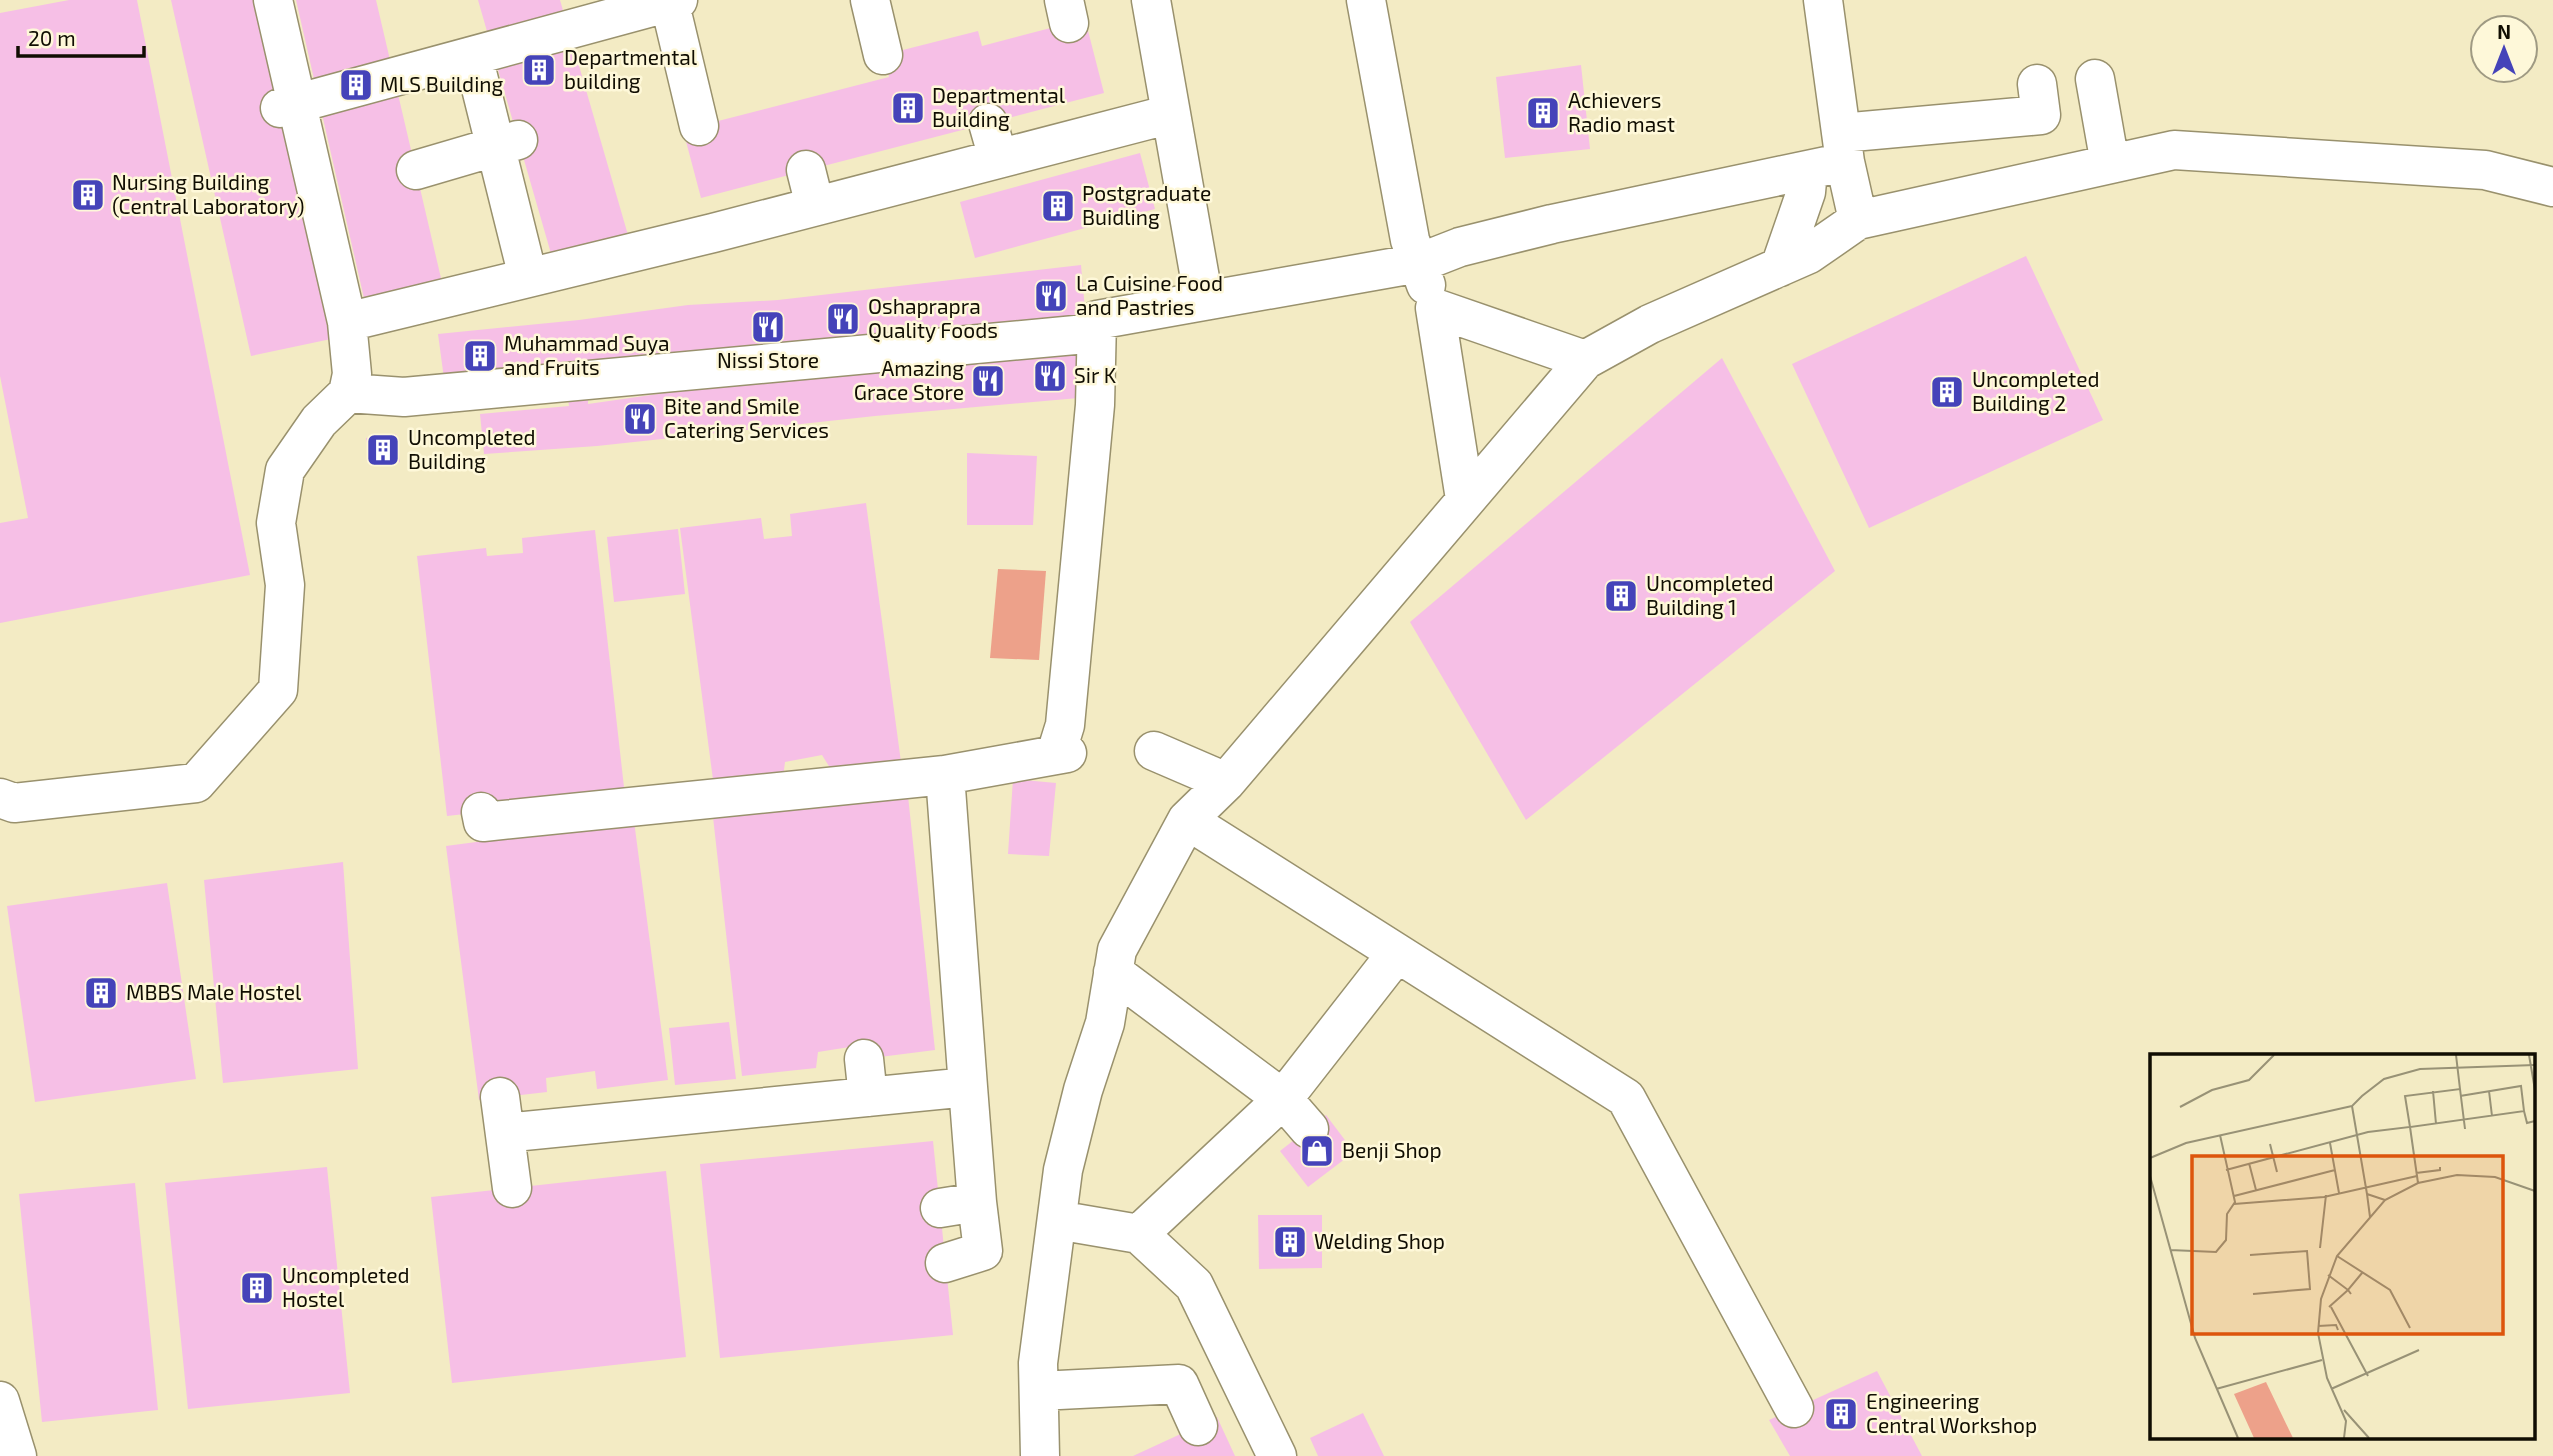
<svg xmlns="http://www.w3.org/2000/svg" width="2553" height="1456" font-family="'Exo 2',sans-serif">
<rect width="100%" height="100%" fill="#f3ebc4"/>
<!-- green -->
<path fill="#eda18a" d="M 998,569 L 1046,571 L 1039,660 L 990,658 Z"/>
<!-- building -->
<path fill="#f6bfe6" d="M 69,0 L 137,0 L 250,575 L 0,623 L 0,523 L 28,518 L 0,376 L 0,13 Z
M 171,0 L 256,0 L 331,339 L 251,356 Z
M 296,0 L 376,0 L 444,291 L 366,307 Z
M 478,0 L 560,0 L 630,242 L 554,264 Z
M 1085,19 L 1104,93 L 701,198 L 683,130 L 889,77 L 883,55 L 978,31 L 982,46 Z
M 1581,65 L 1590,149 L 1505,158 L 1496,77 Z
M 1140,153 L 1155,209 L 975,258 L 960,202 Z
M 2026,256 L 2103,420 L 1869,528 L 1792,364 Z
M 1081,265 L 1086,321 L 445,386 L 438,334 L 579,320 L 688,305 L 778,300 Z
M 1086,346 L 1090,397 L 875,416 L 597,446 L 484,454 L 480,414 L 569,406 L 568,399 L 588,398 L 588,404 L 707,387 Z
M 1722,358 L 1835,571 L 1526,820 L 1410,622 Z
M 396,434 L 400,462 L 371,466 L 366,438 Z
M 967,453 L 1037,456 L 1033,525 L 967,525 Z
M 866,503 L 901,762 L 832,771 L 822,755 L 785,762 L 782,786 L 715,795 L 680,528 L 761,518 L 764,539 L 792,536 L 790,514 Z
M 678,529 L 685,594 L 614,602 L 607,537 Z
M 595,530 L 625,796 L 447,816 L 417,556 L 486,548 L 487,556 L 523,553 L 522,538 Z
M 1013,779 L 1056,783 L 1049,856 L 1008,854 Z
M 908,796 L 935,1050 L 864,1059 L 856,1046 L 818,1052 L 816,1068 L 742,1076 L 713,817 Z
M 634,821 L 668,1080 L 597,1089 L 595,1071 L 546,1078 L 547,1092 L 479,1100 L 446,846 Z
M 343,862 L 358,1069 L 223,1083 L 204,880 Z
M 167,883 L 196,1079 L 35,1102 L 7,906 Z
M 729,1022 L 736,1079 L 675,1085 L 669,1028 Z
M 1326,1115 L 1354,1152 L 1308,1187 L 1280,1151 Z
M 933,1141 L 953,1335 L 720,1358 L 700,1164 Z
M 327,1167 L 350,1393 L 188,1409 L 165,1183 Z
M 666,1171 L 686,1357 L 452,1383 L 431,1197 Z
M 135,1183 L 158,1410 L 42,1422 L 19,1194 Z
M 1258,1215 L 1322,1215 L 1322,1268 L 1259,1269 Z
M 1877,1371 L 1922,1456 L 1790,1456 L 1769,1420 Z
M 1363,1413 L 1384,1456 L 1318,1456 L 1310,1438 Z
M 1217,1417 L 1235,1456 L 1133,1456 L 1198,1426 Z"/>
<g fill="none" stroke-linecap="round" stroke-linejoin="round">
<defs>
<path id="street" d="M 669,0 L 699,126
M 870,0 L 883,55
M 1064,0 L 1069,23
M 1151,0 L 1204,301
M 1366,0 L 1410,240 L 1426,285
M 1823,0 L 1845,162 L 1858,220
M 473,56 L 528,277
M 2095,79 L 2110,164
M 280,108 L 678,0
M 988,123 L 998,158
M 1841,133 L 2041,115 L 2037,84
M 416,170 L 518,140
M 806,170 L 815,206
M 1780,267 L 1806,192 L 1808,170
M 347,322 L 713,233 L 1171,114
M 348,393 L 404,397 L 1086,334 L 1097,320 L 1419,263 L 1460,247 L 1552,224 L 1845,162
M 1465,499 L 1435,308 L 1585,360
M 1154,751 L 1226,782
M 1056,754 L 1065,725 L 1095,405 L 1097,320
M 945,775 L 1067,753
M 0,798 L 14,803 L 196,783 L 278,690 L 285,585 L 276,523 L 285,470 L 319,421 L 348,393 L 352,374 L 347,322 L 273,0
M 481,812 L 483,822 L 945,775 L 968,1087 L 505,1133
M 1187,820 L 1626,1098 L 1794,1408
M 1113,972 L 1283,1099 L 1397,953
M 864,1059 L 868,1097
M 500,1097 L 512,1188
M 940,1208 L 977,1202 L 968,1087
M 1057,1220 L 1139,1234 L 1283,1099 L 1309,1129
M 1139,1234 L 1194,1285 L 1277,1456
M 945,1263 L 983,1251 L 977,1202
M 1039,1391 L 1179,1384 L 1198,1426
M 0,1401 L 17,1456
M 1040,1456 L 1038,1363 L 1063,1170 L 1083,1090 L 1105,1023 L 1117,950 L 1187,820 L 1226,782 L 1585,360 L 1650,324 L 1809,254 L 1858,220 L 2174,150 L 2485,170 L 2553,187"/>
</defs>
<!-- street casing -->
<use href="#street" stroke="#99916d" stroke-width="41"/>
<!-- street -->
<use href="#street" stroke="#fff" stroke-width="38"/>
</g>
<!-- icons -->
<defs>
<symbol id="building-square" viewBox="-11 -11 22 22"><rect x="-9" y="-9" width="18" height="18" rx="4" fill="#4543b9" stroke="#fef8d9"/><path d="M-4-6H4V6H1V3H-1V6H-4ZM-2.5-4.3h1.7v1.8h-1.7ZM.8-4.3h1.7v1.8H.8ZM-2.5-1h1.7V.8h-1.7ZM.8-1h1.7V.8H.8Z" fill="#fff"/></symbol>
<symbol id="restaurant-square" viewBox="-11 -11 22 22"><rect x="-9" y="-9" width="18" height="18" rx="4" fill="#4543b9" stroke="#fef8d9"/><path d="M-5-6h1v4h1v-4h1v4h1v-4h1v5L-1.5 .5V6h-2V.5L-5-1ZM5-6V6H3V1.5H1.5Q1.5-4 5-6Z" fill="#fff"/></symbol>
<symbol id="shop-square" viewBox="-11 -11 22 22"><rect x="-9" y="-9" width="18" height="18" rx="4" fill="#4543b9" stroke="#fef8d9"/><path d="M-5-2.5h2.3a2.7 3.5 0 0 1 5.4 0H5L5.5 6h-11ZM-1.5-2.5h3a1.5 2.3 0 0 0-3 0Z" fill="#fff"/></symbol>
</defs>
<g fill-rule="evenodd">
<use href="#building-square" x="520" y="51" width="38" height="38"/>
<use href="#building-square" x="337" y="66" width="38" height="38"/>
<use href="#building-square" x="889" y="89" width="38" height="38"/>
<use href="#building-square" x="1524" y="94" width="38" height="38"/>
<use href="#building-square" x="69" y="176" width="38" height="38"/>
<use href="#building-square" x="1039" y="187" width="38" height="38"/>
<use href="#restaurant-square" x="1032" y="277" width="38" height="38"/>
<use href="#restaurant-square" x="824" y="300" width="38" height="38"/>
<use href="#restaurant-square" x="749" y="308" width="38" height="38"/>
<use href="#building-square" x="461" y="337" width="38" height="38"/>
<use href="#restaurant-square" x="1031" y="357" width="38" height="38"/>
<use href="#restaurant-square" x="969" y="362" width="38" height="38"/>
<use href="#building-square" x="1928" y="373" width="38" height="38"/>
<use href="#restaurant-square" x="621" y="400" width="38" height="38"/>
<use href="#building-square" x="364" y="431" width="38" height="38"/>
<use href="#building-square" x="1602" y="577" width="38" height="38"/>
<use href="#building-square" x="82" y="974" width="38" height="38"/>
<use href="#shop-square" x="1298" y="1132" width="38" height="38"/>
<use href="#building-square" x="1271" y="1223" width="38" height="38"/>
<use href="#building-square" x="238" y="1269" width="38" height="38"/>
<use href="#building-square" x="1822" y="1395" width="38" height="38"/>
</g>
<g text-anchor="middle" stroke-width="5" stroke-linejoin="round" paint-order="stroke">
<!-- poi labels -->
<g font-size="21" fill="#100d02" stroke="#fef8d9" text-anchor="start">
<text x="564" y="65">Departmental<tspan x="564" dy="24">building</tspan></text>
<text x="380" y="92">MLS Building</text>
<text x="932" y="103">Departmental<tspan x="932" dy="24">Building</tspan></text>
<text x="1568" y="108">Achievers<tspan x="1568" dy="24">Radio mast</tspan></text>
<text x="112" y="190">Nursing Building<tspan x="112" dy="24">(Central Laboratory)</tspan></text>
<text x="1082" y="201">Postgraduate<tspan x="1082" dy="24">Buidling</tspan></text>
<text x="1076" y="291">La Cuisine Food<tspan x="1076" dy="24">and Pastries</tspan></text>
<text x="868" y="314">Oshaprapra<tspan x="868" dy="24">Quality Foods</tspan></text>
<text x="504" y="351">Muhammad Suya<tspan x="504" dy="24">and Fruits</tspan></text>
<text x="768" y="368" text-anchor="middle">Nissi Store</text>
<text x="964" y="376" text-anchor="end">Amazing<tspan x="964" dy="24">Grace Store</tspan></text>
<text x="1074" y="383">Sir K</text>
<text x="1972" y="387">Uncompleted<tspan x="1972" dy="24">Building 2</tspan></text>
<text x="664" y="414">Bite and Smile<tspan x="664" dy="24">Catering Services</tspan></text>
<text x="408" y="445">Uncompleted<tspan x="408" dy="24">Building</tspan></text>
<text x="1646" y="591">Uncompleted<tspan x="1646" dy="24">Building 1</tspan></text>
<text x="126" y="1000">MBBS Male Hostel</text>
<text x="1342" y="1158">Benji Shop</text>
<text x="1314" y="1249">Welding Shop</text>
<text x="282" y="1283">Uncompleted<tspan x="282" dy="24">Hostel</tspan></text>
<text x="1866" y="1409">Engineering<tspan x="1866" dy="24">Central Workshop</tspan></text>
</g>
</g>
<!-- overview -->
<g transform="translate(2150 1054)">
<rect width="385" height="385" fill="#f3ebc4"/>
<path d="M 116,328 L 143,384 L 104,384 L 84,340 Z" fill="#eda18a"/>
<path fill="none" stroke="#989276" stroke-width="2" d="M 306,1 L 310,35M 379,1 L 385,36M 283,37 L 286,70M 339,37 L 342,62M 310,42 L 371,32 L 374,57M 30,53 L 62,36 L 99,26 L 124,1M 180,89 L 189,139M 120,90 L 127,118M 0,104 L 36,89 L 202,52M 99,109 L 106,136M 76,116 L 218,78 L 260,73 L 255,42 L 310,35 L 315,75M 266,119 L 290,116 L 290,113M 0,122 L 45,284 L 88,384M 268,129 L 260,73 L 374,57 L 377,69 L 385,67M 217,140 L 202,52 L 212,42 L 234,25 L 270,15 L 385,11M 84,142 L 185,116M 84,150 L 174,143 L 267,122M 220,163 L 217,140 L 235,146M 170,194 L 176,141M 20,196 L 66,198 L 76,186 L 77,160 L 85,148 L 70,81M 100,201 L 157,197 L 160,235 L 103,240M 187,202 L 240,236 L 260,274M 178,221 L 198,236 L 212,219M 179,253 L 198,236 L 201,240M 181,253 L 218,322M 168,272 L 186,271 L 188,276M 66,335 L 172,306M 181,335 L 269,296M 194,356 L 219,384M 194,384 L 196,367 L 177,324 L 168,279 L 171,245 L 187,202 L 235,146 L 268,129 L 307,121 L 345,123 L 385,137"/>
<path fill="#dd550c" fill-opacity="0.15" stroke="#dd550c" stroke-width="3.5" d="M 42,102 L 353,102 L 353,280 L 42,280 Z"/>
<rect width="385" height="385" fill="none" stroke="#100d02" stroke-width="3.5"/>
</g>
<!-- north arrow -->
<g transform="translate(2504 49)"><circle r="33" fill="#fef8d9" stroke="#9f9a83" stroke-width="2"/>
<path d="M0-5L12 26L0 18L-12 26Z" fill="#4543b9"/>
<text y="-10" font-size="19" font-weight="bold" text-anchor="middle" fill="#100d02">N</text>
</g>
<!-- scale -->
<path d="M18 46v10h126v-10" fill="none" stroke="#100d02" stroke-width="3.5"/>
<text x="28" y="46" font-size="21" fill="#100d02" stroke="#fef8d9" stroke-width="5" paint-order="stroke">20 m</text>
</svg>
